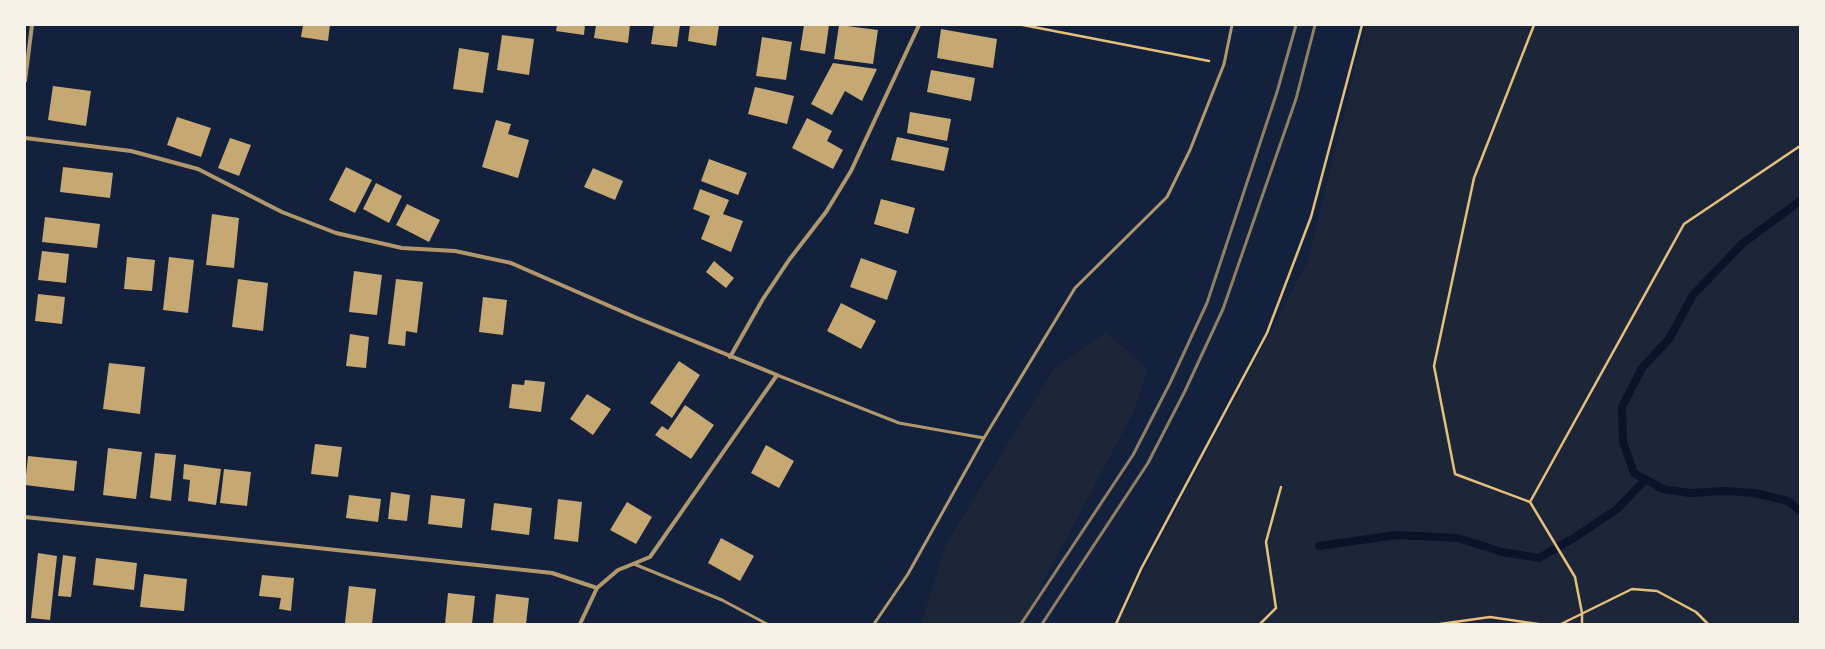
<svg xmlns="http://www.w3.org/2000/svg" width="1825" height="649" font-family="Helvetica,sans-serif">
<rect width="100%" height="100%" fill="#14213d"/>
<!-- green -->
<path fill="#1d2539" d="M 1366,25 L 1800,25 L 1800,624 L 1116,624 L 1308,261 Z
M 1106,332 L 1148,369 L 1134,411 L 1021,624 L 921,624 L 946,544 L 1054,369 Z"/>
<g fill="none" stroke-linecap="round" stroke-linejoin="round">
<!-- stream -->
<path stroke="#0b132b" stroke-width="8" d="M 1800,201 L 1742,244 L 1693,295 L 1669,339 L 1642,368 L 1622,407 L 1623,442 L 1634,473 L 1663,489 L 1690,493 L 1724,491 L 1755,493 L 1788,501 L 1800,511
M 1319,546 L 1397,535 L 1458,538 L 1502,552 L 1539,558 L 1574,538 L 1617,509 L 1645,480"/>
</g>
<!-- building -->
<path fill="#c6a872" d="M 303,25 L 330,25 L 328,41 L 301,37 Z
M 557,25 L 585,25 L 584,35 L 556,31 Z
M 596,25 L 630,25 L 628,43 L 594,38 Z
M 654,25 L 680,25 L 677,47 L 651,44 Z
M 690,25 L 719,25 L 716,46 L 688,41 Z
M 804,25 L 829,25 L 825,54 L 800,50 Z
M 839,25 L 878,30 L 873,64 L 834,59 Z
M 941,29 L 997,39 L 993,68 L 937,58 Z
M 502,35 L 534,39 L 529,75 L 497,70 Z
M 762,37 L 792,42 L 786,80 L 756,76 Z
M 459,48 L 489,53 L 483,93 L 453,89 Z
M 833,63 L 877,69 L 862,101 L 845,91 L 832,115 L 811,104 Z
M 931,70 L 975,78 L 971,101 L 927,92 Z
M 53,86 L 91,91 L 86,126 L 48,120 Z
M 755,87 L 794,96 L 787,124 L 748,114 Z
M 910,112 L 951,119 L 947,141 L 907,133 Z
M 177,117 L 211,128 L 201,157 L 167,145 Z
M 807,118 L 832,131 L 827,141 L 843,150 L 833,169 L 792,148 Z
M 496,120 L 511,124 L 508,134 L 529,140 L 518,178 L 482,167 Z
M 897,137 L 949,148 L 944,171 L 891,160 Z
M 230,138 L 251,145 L 239,176 L 218,168 Z
M 709,159 L 747,173 L 738,195 L 701,181 Z
M 63,167 L 113,173 L 110,198 L 60,192 Z
M 346,167 L 372,180 L 355,213 L 329,200 Z
M 593,168 L 623,181 L 615,200 L 584,187 Z
M 376,183 L 402,196 L 389,223 L 363,209 Z
M 700,189 L 729,200 L 723,214 L 743,221 L 731,252 L 701,239 L 710,216 L 693,209 Z
M 881,199 L 915,208 L 908,234 L 874,224 Z
M 407,204 L 440,220 L 429,242 L 396,225 Z
M 212,214 L 239,218 L 234,268 L 206,265 Z
M 45,217 L 100,224 L 97,248 L 42,242 Z
M 42,251 L 69,254 L 66,283 L 38,280 Z
M 127,257 L 155,260 L 152,291 L 124,289 Z
M 169,257 L 194,260 L 188,313 L 163,310 Z
M 861,258 L 897,271 L 887,300 L 850,287 Z
M 714,261 L 734,278 L 726,288 L 706,272 Z
M 354,271 L 382,275 L 377,315 L 349,312 Z
M 238,279 L 268,283 L 263,331 L 232,327 Z
M 396,279 L 423,282 L 417,333 L 406,331 L 405,346 L 388,344 Z
M 38,294 L 65,297 L 62,324 L 35,321 Z
M 483,297 L 507,300 L 503,335 L 479,332 Z
M 841,303 L 876,321 L 861,349 L 827,331 Z
M 350,334 L 369,337 L 366,368 L 346,366 Z
M 679,361 L 700,375 L 672,418 L 650,403 Z
M 109,363 L 145,367 L 140,414 L 103,409 Z
M 525,380 L 545,382 L 541,412 L 509,408 L 512,384 L 524,385 Z
M 587,394 L 611,409 L 593,435 L 570,419 Z
M 685,405 L 714,425 L 691,459 L 655,435 L 662,426 L 668,430 Z
M 315,444 L 342,447 L 338,477 L 311,474 Z
M 766,445 L 794,461 L 779,488 L 751,473 Z
M 108,448 L 142,452 L 136,499 L 103,495 Z
M 155,453 L 176,455 L 171,501 L 150,498 Z
M 28,456 L 77,461 L 74,491 L 25,485 Z
M 184,464 L 221,469 L 216,505 L 188,501 L 190,480 L 183,479 Z
M 224,469 L 251,472 L 247,506 L 220,503 Z
M 391,492 L 410,495 L 407,521 L 388,519 Z
M 349,495 L 381,499 L 378,522 L 346,518 Z
M 431,495 L 465,499 L 462,528 L 428,524 Z
M 558,499 L 582,502 L 578,542 L 554,539 Z
M 627,502 L 652,517 L 636,544 L 610,530 Z
M 494,503 L 532,508 L 529,535 L 491,530 Z
M 721,538 L 754,556 L 740,581 L 708,563 Z
M 38,553 L 57,556 L 50,620 L 31,618 Z
M 63,555 L 76,557 L 71,597 L 58,596 Z
M 96,558 L 137,563 L 134,590 L 93,585 Z
M 144,574 L 187,579 L 184,611 L 140,607 Z
M 262,575 L 294,578 L 291,611 L 279,609 L 281,598 L 259,596 Z
M 349,586 L 376,589 L 372,624 L 345,623 Z
M 448,593 L 475,596 L 472,624 L 445,624 Z
M 496,594 L 529,598 L 526,624 L 493,624 Z"/>
<g fill="none" stroke-linecap="round" stroke-linejoin="round">
<!-- path -->
<path stroke="#e5c07b" stroke-width="2.5" d="M 1023,25 L 1209,61
M 1534,25 L 1474,178 L 1434,366 L 1455,474 L 1530,502 L 1575,577 L 1582,613 L 1582,624
M 1530,502 L 1684,224 L 1800,146
M 1116,624 L 1141,569 L 1267,333 L 1311,217 L 1362,25
M 1260,624 L 1276,608 L 1266,542 L 1281,487
M 1440,624 L 1490,617 L 1538,624
M 1561,624 L 1632,589 L 1657,591 L 1696,612 L 1708,624"/>
<!-- service -->
<path stroke="#b1986c" stroke-width="3" d="M 777,375 L 899,423 L 984,438
M 634,564 L 722,600 L 767,624
M 874,624 L 908,574 L 984,438 L 1075,288 L 1167,197 L 1190,150 L 1224,64 L 1232,25"/>
<!-- minor -->
<path stroke="#b1986c" stroke-width="4" d="M 25,81 L 32,25
M 25,138 L 131,151 L 198,169 L 282,212 L 336,233 L 402,248 L 455,251 L 511,263 L 637,318 L 777,375 L 650,557 L 618,570 L 597,588 L 580,624
M 730,357 L 763,299 L 789,260 L 826,212 L 851,171 L 919,25
M 25,517 L 552,573 L 597,588"/>
<!-- rail -->
<path stroke="#918062" stroke-width="3" d="M 1021,624 L 1133,455 L 1170,383 L 1207,303 L 1277,92 L 1296,25
M 1042,624 L 1148,463 L 1185,391 L 1223,309 L 1296,99 L 1315,25"/>
</g>
<!-- border -->
<rect width="1825" height="649" fill="none" stroke="#f6f1e7" stroke-width="52"/>
</svg>
